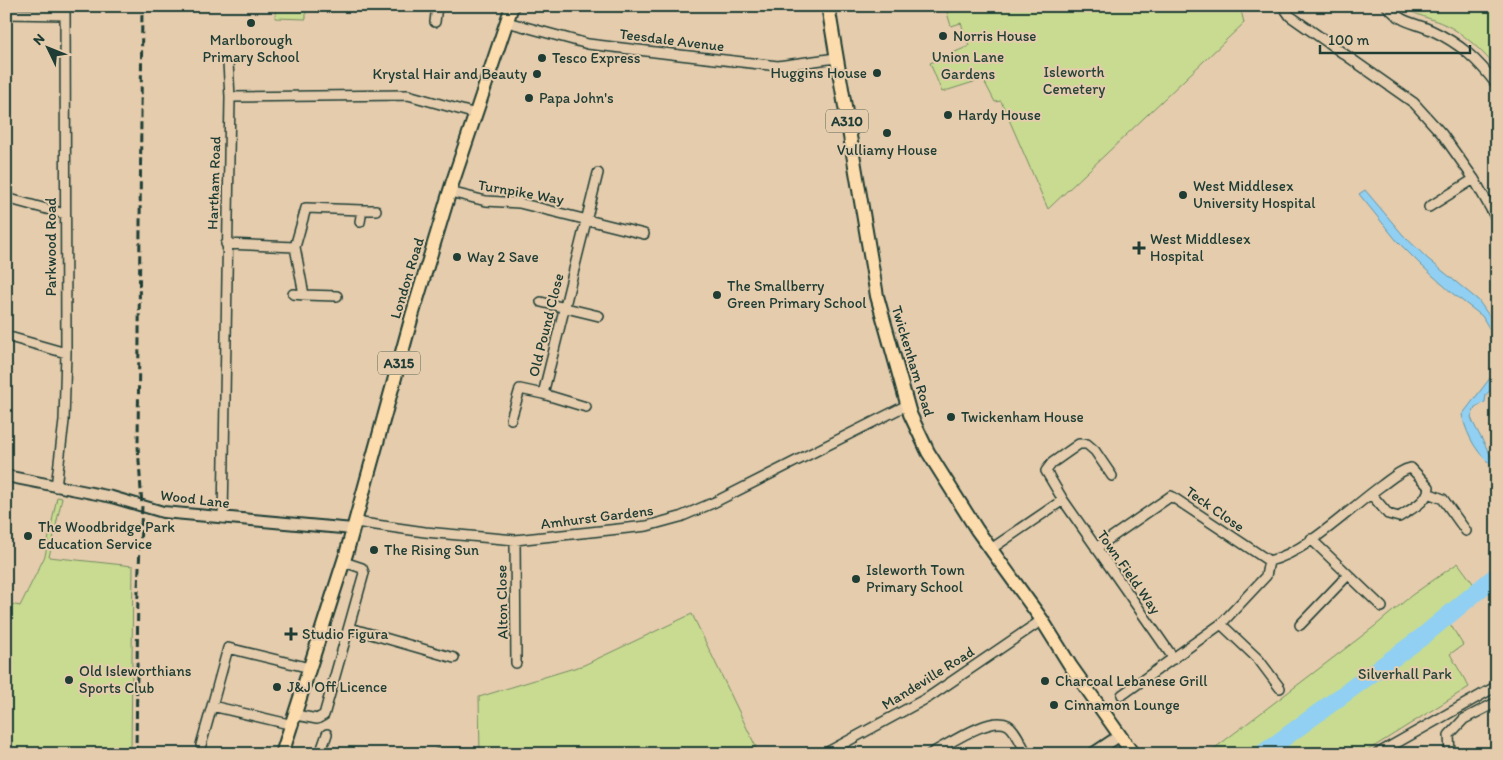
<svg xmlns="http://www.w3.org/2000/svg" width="1503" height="760" font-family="Itim,sans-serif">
<rect width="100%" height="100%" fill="#e5ccad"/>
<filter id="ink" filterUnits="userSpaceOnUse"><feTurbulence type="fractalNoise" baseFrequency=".02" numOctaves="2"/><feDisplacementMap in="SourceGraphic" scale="10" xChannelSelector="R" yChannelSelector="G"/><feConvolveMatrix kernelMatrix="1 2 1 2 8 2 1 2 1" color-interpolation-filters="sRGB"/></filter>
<g filter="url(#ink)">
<!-- green -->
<path fill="#c8db90" stroke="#748c62" d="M 276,6 L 306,6 L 306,19 L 275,18 Z
M 945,6 L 1240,6 L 1244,23 L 1048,209 L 1001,101 L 995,102 L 983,79 L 942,92 L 930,63 L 969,46 L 961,23 L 951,26 Z
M 1402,6 L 1497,6 L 1497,69 C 1486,54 1462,32 1446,25 C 1431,18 1416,16 1402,6 Z
M 57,497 L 62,498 L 49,557 L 133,566 L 131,754 L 6,754 L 6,603 L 20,606 L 45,556 Z
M 1458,563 L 1475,586 L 1497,571 L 1497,582 L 1485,595 L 1450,624 L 1463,645 L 1450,654 L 1469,687 L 1362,754 L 1207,754 L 1375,626 L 1412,595 Z
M 692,614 L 756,747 L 739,754 L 480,754 L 479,697 L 584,665 Z"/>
<!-- water -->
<path fill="#91d0f2" stroke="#6395a6" d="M 1365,190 L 1403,235 L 1428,259 L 1478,300 L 1497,327 L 1497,342 L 1482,316 L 1452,293 L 1422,266 L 1397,241 L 1359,194 Z
M 1497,369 L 1497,382 L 1486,395 L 1485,402 L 1475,408 L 1471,417 C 1475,430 1497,463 1497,470 C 1478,455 1468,439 1462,415 Z"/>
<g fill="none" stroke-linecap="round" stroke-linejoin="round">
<!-- river -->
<path stroke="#91d0f2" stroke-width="18" d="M 1262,754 L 1422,637 L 1497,575"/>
<defs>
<path id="minor" d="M 1283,6 L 1290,16 L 1414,103 L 1442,134 L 1474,179 L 1497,220
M 1387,6 C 1403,24 1411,21 1431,30 C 1461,44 1477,59 1497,85
M 6,14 L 65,15
M 435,22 L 437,6
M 507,22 L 588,44 L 680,55 L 778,66 L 836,58
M 228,63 L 230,97
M 450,192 L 486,201 L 519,203 L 644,234
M 6,198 L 65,214
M 1429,207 L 1474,179
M 362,210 L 376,210
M 226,244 L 295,247 L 304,295 L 337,296
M 295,247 L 306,208 L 362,210 L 360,222
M 293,294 L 304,295
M 541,302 L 599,316
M 6,336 L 66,353
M 586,407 L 543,394 L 598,173
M 511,419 L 520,389 L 543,394
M 1112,476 L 1095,451 L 1087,444 L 1079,444 L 1052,463 L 1046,471 L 1063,500 L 1174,659
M 56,487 L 64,421 L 66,353 L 65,6
M 1428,493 L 1443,499 L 1466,531
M 223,518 L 230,97 L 408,95 L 476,114
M 355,522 L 425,532 L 515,540 L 647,526 L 680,517 L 715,502 L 907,405
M 1311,539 L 1382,607
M 515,540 L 516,663
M 1096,548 L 1171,496 L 1269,561
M 991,549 L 1063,500
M 1221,624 L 1266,576 L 1269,561 C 1307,552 1349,509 1381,486 C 1391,479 1400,470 1411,468 L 1429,487 C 1428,502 1411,509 1399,517 L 1388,514 L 1371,494
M 1300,625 L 1347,576
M 350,628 L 454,658
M 1122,695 L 1221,624 L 1259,660 L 1280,688
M 296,715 L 317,719 L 324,715 L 364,573 L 362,568 L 344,562
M 293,725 L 212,706 L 228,648 L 310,668
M 201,745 L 212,706
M 320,754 L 327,734
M 438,754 L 469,753
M 824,754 L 929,697 L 1042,620
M 930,754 C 948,745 990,715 1008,725 C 1016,730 1022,746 1027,754
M 1377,754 L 1497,686
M 1450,754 L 1449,735 L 1464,719 L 1497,702"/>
<path id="tertiary" d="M 6,476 L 112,497 L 163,512 L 353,529
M 1092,754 L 1119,736"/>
<path id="primary" d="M 828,6 L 877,296 L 910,414 L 928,452 L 977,530 L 1042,620 L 1070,665 L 1133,754
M 282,754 L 347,551 L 412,316 L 452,184 L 512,6"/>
</defs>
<!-- minor casing -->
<use href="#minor" stroke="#1f3d34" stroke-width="12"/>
<!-- tertiary casing -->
<use href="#tertiary" stroke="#1f3d34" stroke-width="14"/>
<!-- primary casing -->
<use href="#primary" stroke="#1f3d34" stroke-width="16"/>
<!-- minor -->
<use href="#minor" stroke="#e5ccad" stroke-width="9"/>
<!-- tertiary -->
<use href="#tertiary" stroke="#e5ccad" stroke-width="10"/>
<!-- primary -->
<use href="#primary" stroke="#fcdcac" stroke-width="12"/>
<!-- rail -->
<path stroke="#1f3d34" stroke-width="3" stroke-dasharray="8 4" stroke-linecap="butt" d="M 136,754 L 138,588 L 142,506 L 138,446 L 142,6"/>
</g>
</g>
<!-- markers -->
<g fill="#1f3d34" stroke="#e5ccad" stroke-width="2">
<circle cx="251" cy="23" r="5"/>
<circle cx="943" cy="36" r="5"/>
<circle cx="542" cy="58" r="5"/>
<circle cx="877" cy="73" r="5"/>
<circle cx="537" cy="74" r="5"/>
<circle cx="529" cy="98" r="5"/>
<circle cx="948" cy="115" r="5"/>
<circle cx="887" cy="133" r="5"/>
<circle cx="1183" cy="195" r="5"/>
<path d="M1136.5 240.5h5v5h5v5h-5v5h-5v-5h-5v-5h5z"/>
<circle cx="457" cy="257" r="5"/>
<circle cx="717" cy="295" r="5"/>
<circle cx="951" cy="417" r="5"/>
<circle cx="28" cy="536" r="5"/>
<circle cx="374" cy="550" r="5"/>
<circle cx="856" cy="579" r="5"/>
<path d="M288.5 626.5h5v5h5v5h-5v5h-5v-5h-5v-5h5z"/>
<circle cx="69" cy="680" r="5"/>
<circle cx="1045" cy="681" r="5"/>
<circle cx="277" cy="687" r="5"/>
<circle cx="1054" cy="705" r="5"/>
</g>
<g text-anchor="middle" stroke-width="4" stroke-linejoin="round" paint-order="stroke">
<!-- shield labels -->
<g fill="#e5ccad" stroke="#5a6858" stroke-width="1">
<rect x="826" y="109.5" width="42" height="23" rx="4"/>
<rect x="378" y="351.5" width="42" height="23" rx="4"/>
</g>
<g font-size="14" font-weight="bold" fill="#1f3d34">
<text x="847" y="126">A310</text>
<text x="399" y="368">A315</text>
</g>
<!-- poi labels -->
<g font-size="15" fill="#1f3d34" stroke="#e5ccad" text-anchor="start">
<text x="953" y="41">Norris House</text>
<text x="251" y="45" text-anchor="middle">Marlborough<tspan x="251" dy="17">Primary School</tspan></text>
<text x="552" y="63">Tesco Express</text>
<text x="867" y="78" text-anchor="end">Huggins House</text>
<text x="527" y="79" text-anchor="end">Krystal Hair and Beauty</text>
<text x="539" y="103">Papa John's</text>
<text x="958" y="120">Hardy House</text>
<text x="887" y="155" text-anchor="middle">Vulliamy House</text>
<text x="1193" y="191">West Middlesex<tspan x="1193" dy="17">University Hospital</tspan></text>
<text x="1150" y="244">West Middlesex<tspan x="1150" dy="17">Hospital</tspan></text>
<text x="467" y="262">Way 2 Save</text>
<text x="727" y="291">The Smallberry<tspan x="727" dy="17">Green Primary School</tspan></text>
<text x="961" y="422">Twickenham House</text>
<text x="38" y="532">The Woodbridge Park<tspan x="38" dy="17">Education Service</tspan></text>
<text x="384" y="555">The Rising Sun</text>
<text x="866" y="575">Isleworth Town<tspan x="866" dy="17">Primary School</tspan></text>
<text x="302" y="639">Studio Figura</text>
<text x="79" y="676">Old Isleworthians<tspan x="79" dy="17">Sports Club</tspan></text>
<text x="1055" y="686">Charcoal Lebanese Grill</text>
<text x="287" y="692">J&amp;J Off Licence</text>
<text x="1064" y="710">Cinnamon Lounge</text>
</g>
<!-- street labels -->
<g font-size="15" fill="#1f3d34" stroke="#e5ccad">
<text transform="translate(672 40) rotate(7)" y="5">Teesdale Avenue</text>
<text transform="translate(214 183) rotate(-88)" y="5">Hartham Road</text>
<text transform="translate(521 192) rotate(10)" y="5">Turnpike Way</text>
<text transform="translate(51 247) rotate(-90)" y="5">Parkwood Road</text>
<text transform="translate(407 278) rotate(-73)" y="5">London Road</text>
<text transform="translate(546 325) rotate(-76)" y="5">Old Pound Close</text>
<text transform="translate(913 361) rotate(73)" y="5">Twickenham Road</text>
<text transform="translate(195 499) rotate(7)" y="5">Wood Lane</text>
<text transform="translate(1215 509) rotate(35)" y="5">Teck Close</text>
<text transform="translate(597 517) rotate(-7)" y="5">Amhurst Gardens</text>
<text transform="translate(1129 572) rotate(55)" y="5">Town Field Way</text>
<text transform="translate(502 602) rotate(-91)" y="5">Alton Close</text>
<text transform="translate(928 678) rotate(-32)" y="5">Mandeville Road</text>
</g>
<!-- park labels -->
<g font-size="15" fill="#274539" stroke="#e5ccad">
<text x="968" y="62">Union Lane<tspan x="968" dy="17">Gardens</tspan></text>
<text x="1074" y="77">Isleworth<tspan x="1074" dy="17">Cemetery</tspan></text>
<text x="1405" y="679">Silverhall Park</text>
</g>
</g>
<!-- margin -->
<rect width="1503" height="760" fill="none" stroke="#e5ccad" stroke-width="25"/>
<rect x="12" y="12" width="1478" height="735" fill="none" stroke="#1f3d34" stroke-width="2" filter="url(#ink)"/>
<!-- north arrow -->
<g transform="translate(48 48) rotate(313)" stroke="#e5ccad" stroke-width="4" paint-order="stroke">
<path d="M0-4L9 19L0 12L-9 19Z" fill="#1f3d34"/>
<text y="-8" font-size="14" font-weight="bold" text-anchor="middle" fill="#1f3d34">N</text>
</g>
<!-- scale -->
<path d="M1320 45v8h150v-8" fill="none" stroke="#1f3d34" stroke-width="2.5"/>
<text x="1328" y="45" font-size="15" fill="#1f3d34" stroke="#e5ccad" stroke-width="4" paint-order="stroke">100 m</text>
</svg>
